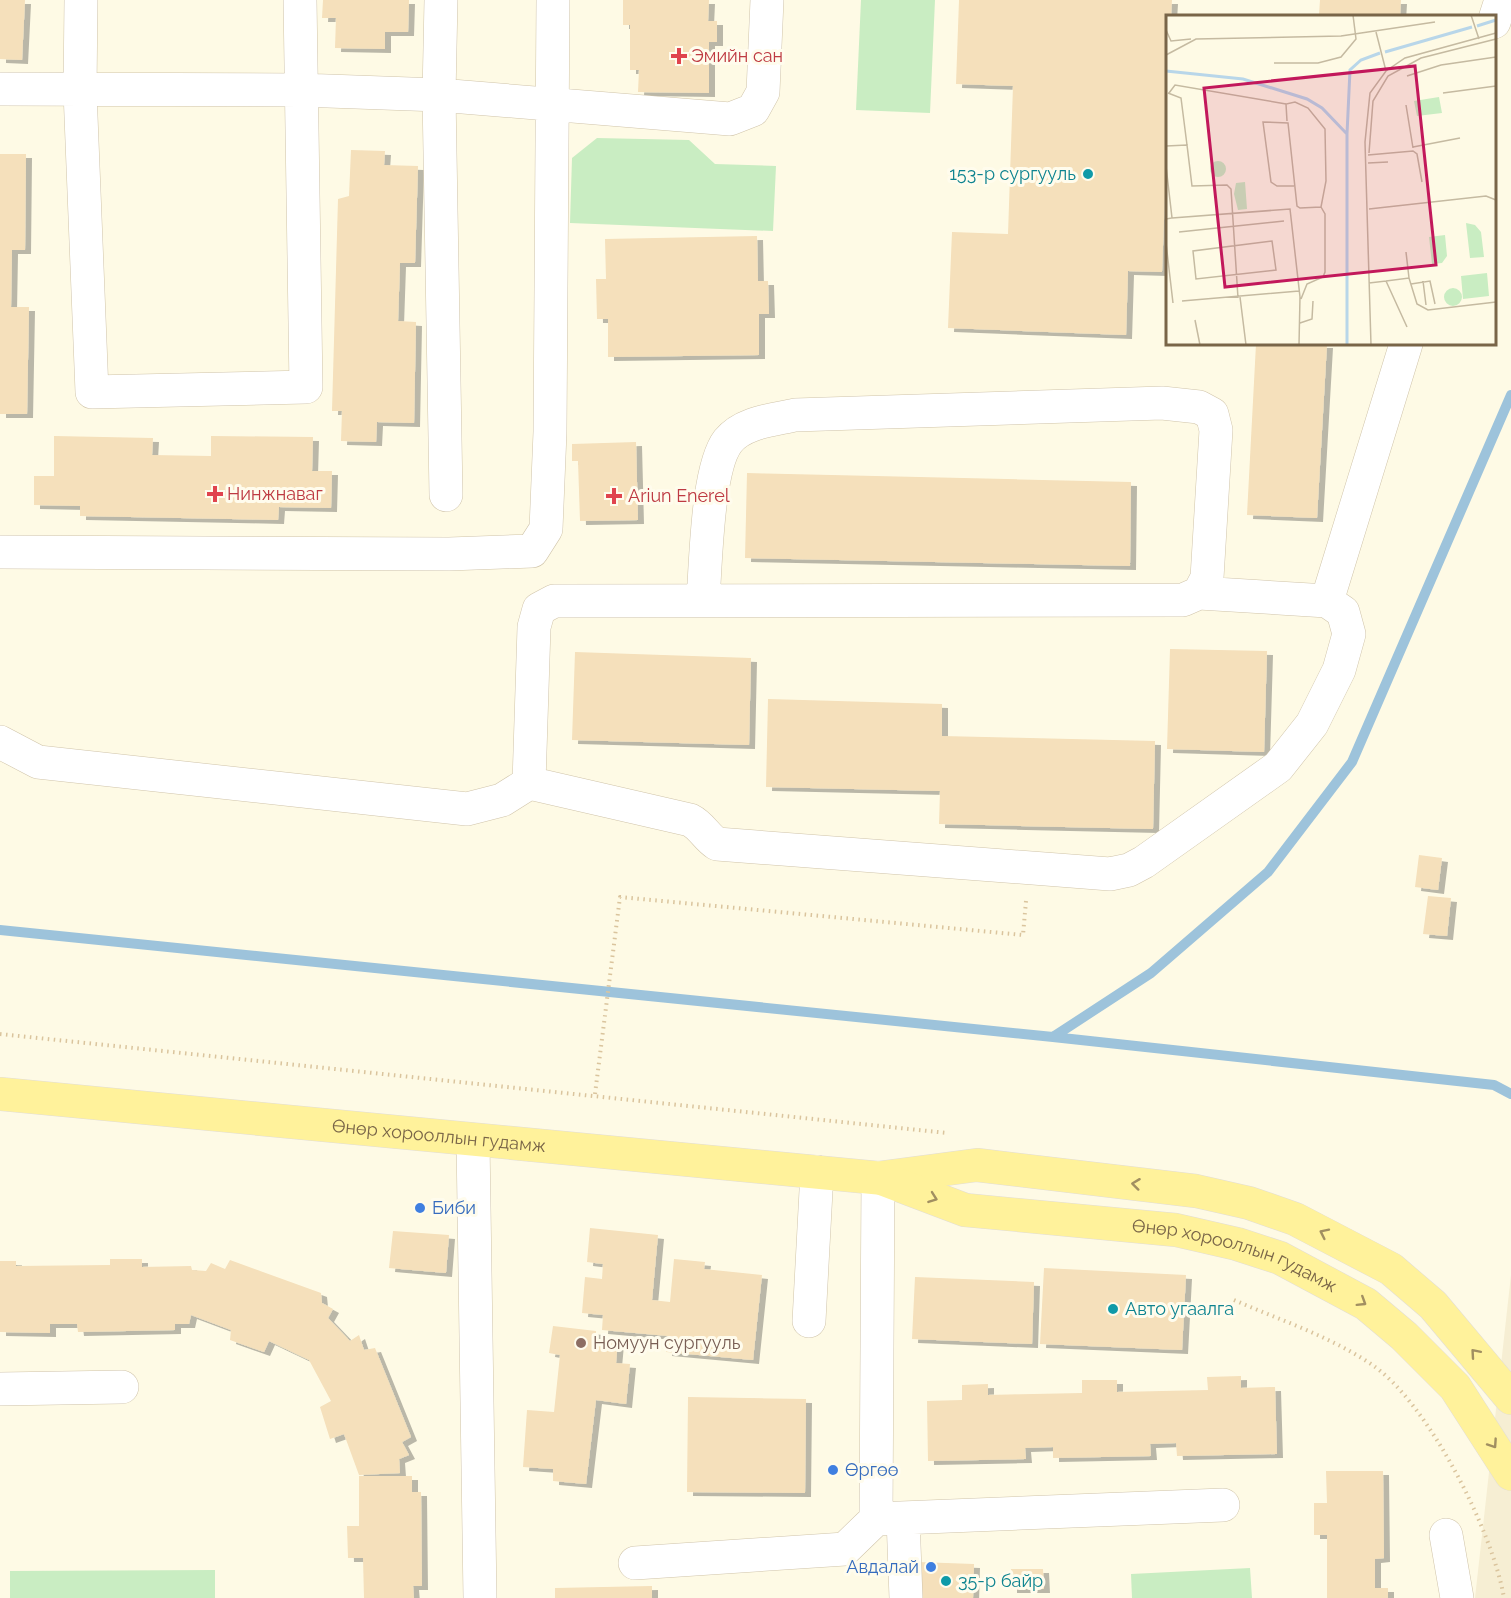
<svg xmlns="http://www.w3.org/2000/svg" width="1511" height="1598" font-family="Raleway,sans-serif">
<defs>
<filter id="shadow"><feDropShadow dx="6" dy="4" stdDeviation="0" flood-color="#0004"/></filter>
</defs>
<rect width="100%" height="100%" fill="#fefae5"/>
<!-- residential -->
<path fill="#f6eed3" d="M 1511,1275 L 1511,1598 L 1475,1598 Z"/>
<!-- green -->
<path fill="#c9edc2" d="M 861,0 L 935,0 L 930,113 L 856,110 Z
M 597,138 L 689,140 L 715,164 L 776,166 L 773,231 L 570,223 L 572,158 Z
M 1250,1568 L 1252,1598 L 1132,1598 L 1131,1574 Z
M 215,1570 L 215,1598 L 10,1598 L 10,1571 Z"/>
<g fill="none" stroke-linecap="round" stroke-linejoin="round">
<!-- stream -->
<path stroke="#9dc3db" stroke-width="10" d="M 0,930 L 1053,1037 L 1151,973 L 1268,872 L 1352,762 L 1511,395
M 1053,1037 L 1494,1085 L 1511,1094"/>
</g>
<!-- building -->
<path fill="#f5e0bb" filter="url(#shadow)" d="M 0,0 L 25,0 L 22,60 L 0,59 Z
M 323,0 L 409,0 L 408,32 L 385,32 L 385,49 L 335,48 L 336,18 L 322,18 Z
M 623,0 L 709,0 L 708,21 L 717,21 L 717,42 L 709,42 L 709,93 L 638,92 L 639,70 L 630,70 L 630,25 L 623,25 Z
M 959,0 L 1172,0 L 1171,16 L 1168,16 L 1168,116 L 1162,272 L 1128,271 L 1126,335 L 948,328 L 952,232 L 1008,234 L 1013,86 L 956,84 Z
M 1320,0 L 1401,0 L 1400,16 L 1319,16 Z
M 351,150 L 385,151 L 384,165 L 418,166 L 415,263 L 400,263 L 398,321 L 416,322 L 414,423 L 377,422 L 376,442 L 341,441 L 342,411 L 332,411 L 338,199 L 349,196 Z
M 0,154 L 26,154 L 25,250 L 12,250 L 11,307 L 29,307 L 27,414 L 0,414 Z
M 757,236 L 758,281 L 768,281 L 769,314 L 759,314 L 759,355 L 608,357 L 608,319 L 597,319 L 596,279 L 606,279 L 605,239 Z
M 1256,344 L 1327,344 L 1317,518 L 1247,515 Z
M 54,436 L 153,438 L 152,455 L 211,456 L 211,436 L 313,437 L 312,471 L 332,471 L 331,508 L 279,507 L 278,520 L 80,516 L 80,506 L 34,505 L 34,476 L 54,476 Z
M 636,442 L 638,520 L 580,521 L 578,461 L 572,461 L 572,444 Z
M 747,473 L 1131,482 L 1130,566 L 745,558 Z
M 1170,649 L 1267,651 L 1264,752 L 1167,749 Z
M 575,652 L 751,658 L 749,745 L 572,740 Z
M 768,699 L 942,704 L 942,736 L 1155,741 L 1153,829 L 939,824 L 940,791 L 766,787 Z
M 1419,855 L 1442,858 L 1438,890 L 1415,887 Z
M 1428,896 L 1451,898 L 1447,936 L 1423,934 Z
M 590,1228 L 658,1235 L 652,1300 L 670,1302 L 674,1259 L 705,1262 L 704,1269 L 762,1275 L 753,1360 L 666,1352 L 668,1336 L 602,1330 L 603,1315 L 582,1313 L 585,1277 L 602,1279 L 603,1264 L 587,1262 Z
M 393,1231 L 449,1235 L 446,1273 L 389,1268 Z
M 110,1259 L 142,1259 L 142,1267 L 191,1266 L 192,1270 L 206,1271 L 211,1263 L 225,1269 L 230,1260 L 321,1293 L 322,1303 L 333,1309 L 328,1318 L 350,1341 L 359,1335 L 364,1350 L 375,1348 L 411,1437 L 402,1442 L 409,1455 L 399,1459 L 400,1473 L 359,1475 L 344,1434 L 330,1439 L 320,1407 L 331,1401 L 309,1360 L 269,1341 L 264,1352 L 230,1340 L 231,1330 L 191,1315 L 189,1324 L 175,1324 L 175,1330 L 78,1332 L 77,1324 L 50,1324 L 50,1333 L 0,1332 L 0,1261 L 16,1261 L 16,1266 L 110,1265 Z
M 1044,1268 L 1186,1275 L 1182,1350 L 1040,1344 Z
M 915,1277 L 1034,1282 L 1032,1344 L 912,1339 Z
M 553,1326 L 596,1331 L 596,1339 L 618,1341 L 616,1363 L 630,1364 L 626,1404 L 596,1400 L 586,1484 L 553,1481 L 553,1469 L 523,1467 L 527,1410 L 554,1412 L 560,1355 L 549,1353 Z
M 1241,1376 L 1241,1388 L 1275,1387 L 1277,1454 L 1177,1456 L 1176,1443 L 1150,1444 L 1151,1456 L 1053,1458 L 1053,1447 L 1025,1448 L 1026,1459 L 928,1461 L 927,1401 L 962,1400 L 962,1385 L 988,1384 L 988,1395 L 1082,1393 L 1082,1380 L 1117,1380 L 1117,1392 L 1208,1390 L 1207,1377 Z
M 688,1397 L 806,1399 L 805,1493 L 687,1492 Z
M 1326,1471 L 1383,1471 L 1384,1558 L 1375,1559 L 1375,1588 L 1388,1588 L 1388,1598 L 1327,1598 L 1327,1535 L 1314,1535 L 1314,1503 L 1327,1503 Z
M 359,1476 L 412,1476 L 412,1492 L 421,1492 L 422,1586 L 413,1586 L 414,1598 L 364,1598 L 363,1558 L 348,1558 L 347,1526 L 359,1526 Z
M 918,1562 L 974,1564 L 973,1598 L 917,1598 Z
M 1011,1569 L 1043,1569 L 1044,1589 L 1011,1589 Z
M 652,1586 L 652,1598 L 555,1598 L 555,1588 Z"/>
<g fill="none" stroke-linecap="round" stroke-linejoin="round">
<defs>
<path id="minor" d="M 81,0 L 80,91 L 92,392 L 306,387 L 300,0
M 441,0 L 439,95 L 446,495
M 1494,22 L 1501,0
M 0,89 L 300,90 L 439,95 L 730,119 L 753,110 L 763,92 L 767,0
M 0,552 L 449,554 L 532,551 L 546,529 L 550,432 L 553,0
M 703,599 C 706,562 707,468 728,441 C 743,422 773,420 795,415 L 1162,403 L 1199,407 L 1212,414 L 1216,430 L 1207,578 L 1199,593 L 1183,600 L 554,601 L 539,609 L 534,627 L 529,783 L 690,820 C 702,826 706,837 717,844 L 1110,874 L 1129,870 L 1144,862 L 1278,767 L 1312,724 L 1339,670 L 1349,634 L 1343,612 L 1327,601 L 1199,593
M 1327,601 L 1406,344
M 0,742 L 38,762 L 467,809 L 502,800 L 529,783
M 473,1141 L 480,1598
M 809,1321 L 817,1172
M 0,1389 L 122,1387
M 903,1518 L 906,1598
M 876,1519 L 1223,1505
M 1446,1535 L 1457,1598
M 635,1563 L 845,1549 L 876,1519 L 878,1178"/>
<g id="major">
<path id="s1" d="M 0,1094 L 878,1178 L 977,1165 L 1196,1191 L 1249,1203 L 1295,1219 L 1391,1269 L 1433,1305 L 1511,1398"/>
<path id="s2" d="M 883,1179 L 965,1210 L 1176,1230 L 1237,1244 L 1280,1258 L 1366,1304 L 1404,1336 L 1455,1387 L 1511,1474"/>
</g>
</defs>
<!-- minor casing -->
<use href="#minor" stroke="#d0c4aa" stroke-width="34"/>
<!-- major casing -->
<use href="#major" stroke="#e2ddd7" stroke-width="34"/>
<!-- path -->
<path stroke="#dac49d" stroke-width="4" stroke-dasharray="1.5 4.5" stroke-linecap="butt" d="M 0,1034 L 947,1133
M 595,1094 L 620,897 L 1023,935 L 1026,901
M 1234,1300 C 1280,1320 1329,1336 1371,1364 C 1428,1402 1493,1532 1504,1598"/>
<!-- minor -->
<use href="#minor" stroke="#fff" stroke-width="33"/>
<!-- major -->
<use href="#major" stroke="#fff29b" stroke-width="33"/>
</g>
<!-- one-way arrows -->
<defs><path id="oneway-chevron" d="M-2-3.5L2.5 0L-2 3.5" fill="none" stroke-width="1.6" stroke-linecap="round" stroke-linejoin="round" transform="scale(1.5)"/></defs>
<g stroke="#a18f61">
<use href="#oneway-chevron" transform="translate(1136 1184) rotate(-173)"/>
<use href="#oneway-chevron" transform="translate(933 1198) rotate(20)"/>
<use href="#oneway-chevron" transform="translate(1324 1233) rotate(-154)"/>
<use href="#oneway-chevron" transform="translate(1362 1302) rotate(32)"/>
<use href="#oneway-chevron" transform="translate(1475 1353) rotate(-131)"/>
<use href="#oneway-chevron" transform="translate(1493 1444) rotate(56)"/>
</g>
<!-- markers -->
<g fill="#e0444e" stroke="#fffced" stroke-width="2">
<path d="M676 47h6v6h6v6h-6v6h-6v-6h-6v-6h6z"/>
<path d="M212 485h6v6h6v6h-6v6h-6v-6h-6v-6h6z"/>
<path d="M611 487h6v6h6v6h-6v6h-6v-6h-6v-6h6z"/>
</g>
<g fill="#0f9aa8" stroke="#fffced" stroke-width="2">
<circle cx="1088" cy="174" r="6"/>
<circle cx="1113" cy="1309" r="6"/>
<circle cx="946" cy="1581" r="6"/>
</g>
<g fill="#3f7fe0" stroke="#fffced" stroke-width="2">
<circle cx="420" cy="1208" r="6"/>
<circle cx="833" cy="1470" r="6"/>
<circle cx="931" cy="1567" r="6"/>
</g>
<circle fill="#8d6e63" stroke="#fffced" stroke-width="2" cx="581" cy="1343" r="6"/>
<g text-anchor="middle" stroke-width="6" stroke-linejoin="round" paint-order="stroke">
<!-- health labels -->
<g font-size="18" fill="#be3a42" stroke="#fffced" text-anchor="start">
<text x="691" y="62">Эмийн сан</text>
<text x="227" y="500">Нинжнаваг</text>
<text x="628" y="502">Ariun Enerel</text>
</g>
<!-- culture labels -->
<g font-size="18" fill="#0d838f" stroke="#fffced" text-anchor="start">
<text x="1076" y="180" text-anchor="end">153-р сургууль</text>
<text x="1125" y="1315">Авто угаалга</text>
<text x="958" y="1587">35-р байр</text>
</g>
<!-- street labels -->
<g font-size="18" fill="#796548" stroke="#fffced">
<text dy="6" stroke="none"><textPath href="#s1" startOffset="441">Өнөр хорооллын гудамж</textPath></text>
<text dy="6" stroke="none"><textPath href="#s2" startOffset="363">Өнөр хорооллын гудамж</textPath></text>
</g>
<!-- shop labels -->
<g font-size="18" fill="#366cbe" stroke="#fffced" text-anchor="start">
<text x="432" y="1214">Биби</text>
<text x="845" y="1476">Өргөө</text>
<text x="919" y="1573" text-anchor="end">Авдалай</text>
</g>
<!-- education labels -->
<g font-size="18" fill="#785e54" stroke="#fffced" text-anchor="start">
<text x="593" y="1349">Номуун сургууль</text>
</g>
</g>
<!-- overview -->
<g transform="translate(1166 15)">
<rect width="330" height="330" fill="#fefae5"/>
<path d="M 273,82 L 276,98 L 251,101 L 248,86 ZM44 154a8 8 0 1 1 16 0a8 8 0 1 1-16 0ZM 79,167 L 81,194 L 72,195 L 68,179 L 70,168 ZM 300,208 L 309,210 L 315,217 L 318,242 L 304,243 ZM 279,220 L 281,241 L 276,248 L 266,249 L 263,222 ZM 321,258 L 323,281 L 297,284 L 295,261 ZM278 282a9 9 0 1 1 18 0a9 9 0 1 1-18 0Z" fill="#c9edc2"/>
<path fill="none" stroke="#b8d6e9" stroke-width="3" d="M 311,11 L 330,5M 219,37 L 306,12M 0,56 L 77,64 L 141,84 L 156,93 L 181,119 L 181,330M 181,119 L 184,55 L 195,45 L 214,38"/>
<path fill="none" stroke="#c5baa1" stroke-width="1.5" d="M 305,0 L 313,24M 0,15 L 5,26 L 25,24M 210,17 L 220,56M 0,40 L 30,24 L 175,21 L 269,7M 108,48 L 152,48 L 175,42 L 190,24 L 187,0M 241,61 L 275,50 L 330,42M 2,78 L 15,83 L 21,130M 3,78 L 9,70 L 120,89M 277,78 L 330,71M 240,90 L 247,133M 121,106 L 120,89 L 129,87 L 142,93 L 159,114 L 160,166 L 155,192 L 134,193 L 131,191 L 122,108 L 97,107 L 105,167 L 111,171 L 128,171M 0,131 L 21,130 L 26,171 L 61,170 L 65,174 L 72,283M 247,132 L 294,123M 203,138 L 207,86 L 222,61 L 255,43 L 330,24M 202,140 L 247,136 L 251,139 L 256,167M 202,148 L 222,147M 0,151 L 6,203 L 0,204M 203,194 L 320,181 L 330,185M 6,203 L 124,194 L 134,282 L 133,330M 13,217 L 118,206M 106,226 L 110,255 L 30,264 L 27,236 ZM 0,228 L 7,288M 240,237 L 243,263M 220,266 L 243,263 L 251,289 L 262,295 L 330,287M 257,266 L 260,290M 203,268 L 220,266 L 241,312M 245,269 L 264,266 L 269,289M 74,282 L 80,330M 135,284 L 141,269 L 157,262 L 159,257 L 159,199 L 155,192M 16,286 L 133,276M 29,305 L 34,330M 134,308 L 146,304 L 147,286M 205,330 L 199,127 L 204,78 L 220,56 L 239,43 L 330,18"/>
<path fill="#c2185b" fill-opacity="0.15" stroke="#c2185b" stroke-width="3" d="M 249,51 L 270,250 L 59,272 L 38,73 Z"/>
<rect width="330" height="330" fill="none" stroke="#796548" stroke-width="3"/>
</g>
</svg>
